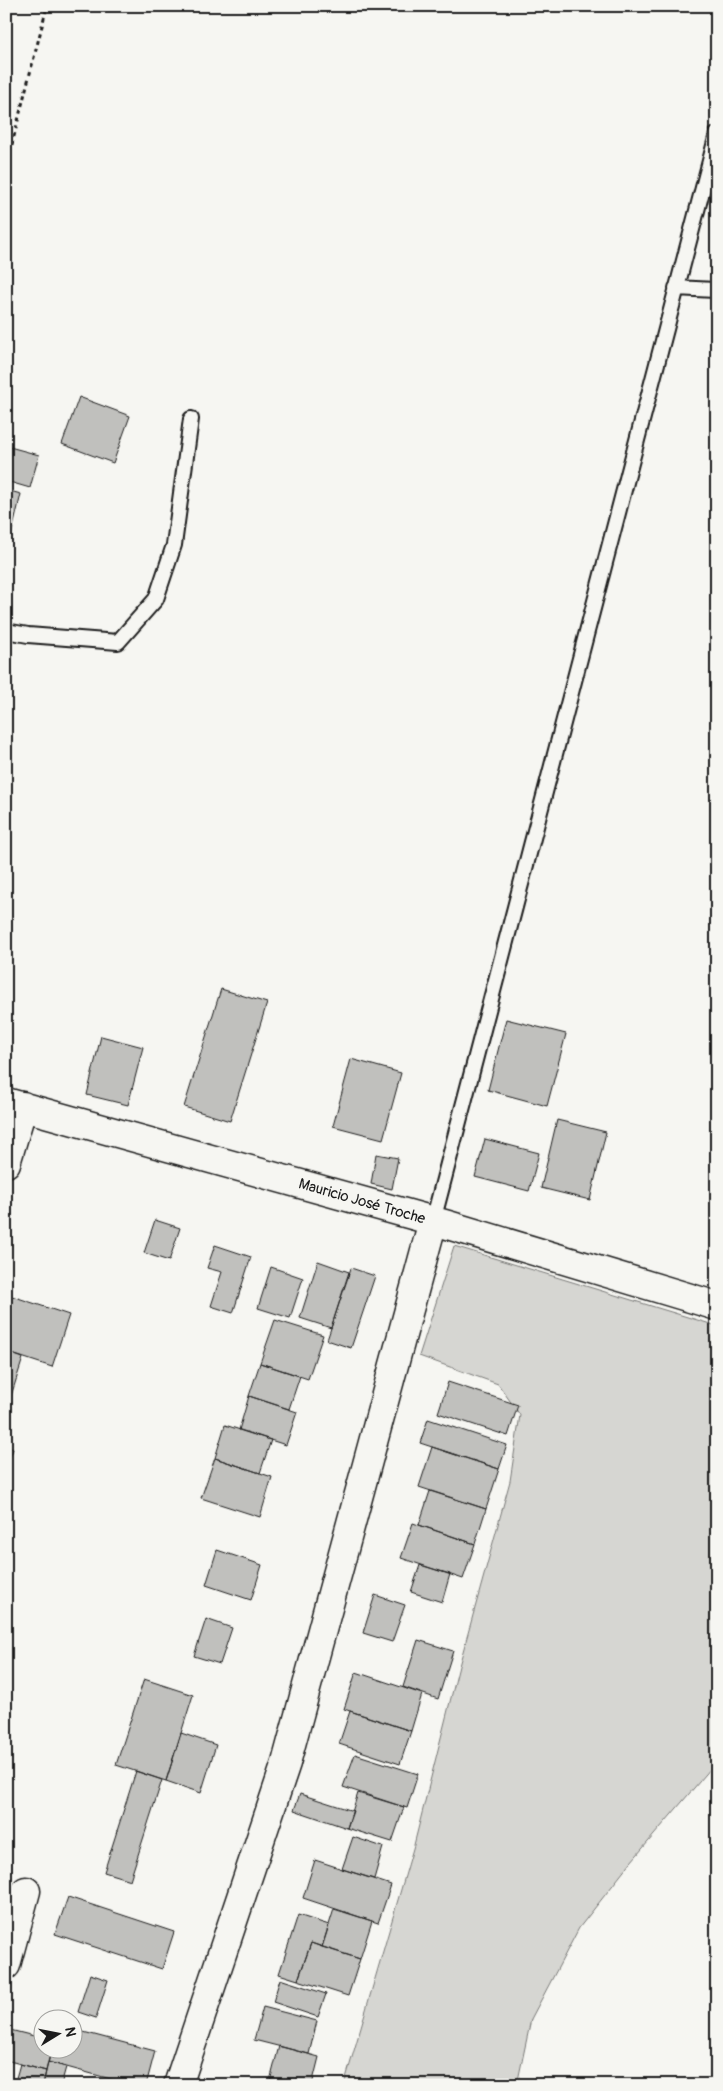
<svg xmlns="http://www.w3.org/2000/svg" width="723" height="2091" font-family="Pangolin,sans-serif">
<rect width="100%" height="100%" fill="#f6f6f2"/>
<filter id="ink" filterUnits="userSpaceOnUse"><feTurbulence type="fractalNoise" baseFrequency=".02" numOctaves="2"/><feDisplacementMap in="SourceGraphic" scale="10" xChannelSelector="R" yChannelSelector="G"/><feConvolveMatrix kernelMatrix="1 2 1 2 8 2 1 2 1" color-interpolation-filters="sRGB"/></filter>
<g filter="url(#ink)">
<!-- green -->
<path fill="#d6d6d2" stroke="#797977" d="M 454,1246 L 717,1326 L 717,1761 L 631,1862 L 579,1928 L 531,2019 L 517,2085 L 344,2085 L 414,1845 L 459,1666 L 510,1481 L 520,1415 L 498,1384 L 419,1356 Z"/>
<!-- building -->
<path fill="#c0c0bd" stroke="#1c1c1c" d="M 79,397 L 130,416 L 113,463 L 62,444 Z
M 6,446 L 39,455 L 30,488 L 6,481 Z
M 6,490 L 21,494 L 11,536 L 6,535 Z
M 221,989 L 267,1003 L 230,1121 L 184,1107 Z
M 506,1019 L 566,1034 L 547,1106 L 488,1090 Z
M 101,1036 L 143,1047 L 128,1105 L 87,1095 Z
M 351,1059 L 401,1073 L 383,1139 L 333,1126 Z
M 557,1120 L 606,1132 L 590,1200 L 541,1188 Z
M 485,1139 L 539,1153 L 529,1191 L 475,1177 Z
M 376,1154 L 398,1158 L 392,1189 L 371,1184 Z
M 155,1220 L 180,1228 L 169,1261 L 144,1253 Z
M 215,1245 L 251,1257 L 233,1313 L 211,1306 L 222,1272 L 207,1268 Z
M 318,1261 L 349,1272 L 331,1328 L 300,1318 Z
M 271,1267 L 303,1278 L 290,1318 L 258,1308 Z
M 351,1268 L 375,1276 L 351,1348 L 327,1340 Z
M 6,1294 L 69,1315 L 52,1367 L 6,1352 Z
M 275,1320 L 323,1335 L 308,1379 L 260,1363 Z
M 6,1352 L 23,1358 L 10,1399 L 6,1398 Z
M 260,1363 L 300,1376 L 289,1409 L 249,1396 Z
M 448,1382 L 518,1405 L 508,1436 L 438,1413 Z
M 249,1396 L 297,1412 L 286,1445 L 239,1430 Z
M 6,1398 L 10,1399 L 6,1411 Z
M 428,1419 L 507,1445 L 499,1469 L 420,1443 Z
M 225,1425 L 271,1440 L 260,1473 L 215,1458 Z
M 6,1446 L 13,1449 L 6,1469 Z
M 432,1447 L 499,1469 L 486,1509 L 419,1487 Z
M 215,1458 L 272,1477 L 260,1517 L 201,1498 Z
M 430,1491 L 486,1509 L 475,1544 L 419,1525 Z
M 413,1523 L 475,1544 L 463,1579 L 401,1558 Z
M 217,1550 L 262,1565 L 251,1600 L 206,1585 Z
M 420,1565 L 450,1574 L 442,1602 L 411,1592 Z
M 375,1595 L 405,1605 L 392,1642 L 363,1633 Z
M 206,1619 L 232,1628 L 220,1664 L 194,1656 Z
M 418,1640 L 453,1651 L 438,1699 L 403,1687 Z
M 356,1672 L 422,1694 L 411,1731 L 344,1709 Z
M 144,1679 L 193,1695 L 166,1781 L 116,1765 Z
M 350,1711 L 411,1731 L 400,1764 L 339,1744 Z
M 181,1733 L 216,1745 L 201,1793 L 166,1781 Z
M 355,1754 L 418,1774 L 407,1808 L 343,1787 Z
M 136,1771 L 162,1780 L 130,1880 L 104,1872 Z
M 358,1793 L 404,1807 L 392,1842 L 347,1828 Z
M 300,1794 L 353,1811 L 347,1828 L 294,1810 Z
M 353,1837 L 383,1847 L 374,1879 L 342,1869 Z
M 315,1860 L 391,1885 L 378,1923 L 303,1898 Z
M 68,1897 L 174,1932 L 162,1969 L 55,1934 Z
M 334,1909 L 372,1921 L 360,1959 L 322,1947 Z
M 298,1915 L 329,1925 L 322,1947 L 311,1943 L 298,1980 L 279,1974 Z
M 311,1943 L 360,1959 L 348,1996 L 298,1980 Z
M 90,1974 L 108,1980 L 96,2018 L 78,2012 Z
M 280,1979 L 326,1994 L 318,2017 L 273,2002 Z
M 263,2007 L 317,2021 L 309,2054 L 254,2040 Z
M 6,2029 L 42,2038 L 42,2048 L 52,2048 L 46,2071 L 6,2060 Z
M 72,2029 L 155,2051 L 146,2085 L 133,2085 L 48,2062 L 52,2048 L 72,2048 Z
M 279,2046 L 319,2057 L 312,2085 L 269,2085 Z
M 48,2062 L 66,2067 L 61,2085 L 43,2085 Z
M 20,2064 L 46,2071 L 43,2085 L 14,2085 Z"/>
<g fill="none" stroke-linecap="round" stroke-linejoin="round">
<defs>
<path id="lane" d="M 676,288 L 715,290 L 717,288
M 6,631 L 28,635 L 118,642 L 156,599 L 174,545 L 191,419
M 433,1221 L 717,134"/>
<path id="street" d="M 6,1102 L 448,1225 L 717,1306
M 6,1163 L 23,1106
M 6,1965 L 26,1891
M 178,2085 L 286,1763 L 433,1221"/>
</defs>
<!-- lane casing -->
<use href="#lane" stroke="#1c1c1c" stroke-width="18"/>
<!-- street casing -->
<use href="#street" stroke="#1c1c1c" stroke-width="31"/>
<!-- path -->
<path stroke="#1c1c1c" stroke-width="3" stroke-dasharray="4 4" stroke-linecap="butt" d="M 6,168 L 47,6"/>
<!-- lane -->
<use href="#lane" stroke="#f6f6f2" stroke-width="14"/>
<!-- street -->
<use href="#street" stroke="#f6f6f2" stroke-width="28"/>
</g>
</g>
<g text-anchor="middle" stroke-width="4" stroke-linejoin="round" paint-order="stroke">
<!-- street labels -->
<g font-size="15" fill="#1c1c1c" stroke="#f6f6f2">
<text transform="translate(362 1201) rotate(16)" y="5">Mauricio José Troche</text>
</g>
</g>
<!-- margin -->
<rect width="723" height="2091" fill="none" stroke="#f6f6f2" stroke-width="25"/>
<rect x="12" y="12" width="698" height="2066" fill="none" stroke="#1c1c1c" stroke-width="2" filter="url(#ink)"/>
<!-- north arrow -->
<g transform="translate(58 2034) rotate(80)"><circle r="24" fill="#f6f6f2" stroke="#9f9f9c"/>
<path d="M0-4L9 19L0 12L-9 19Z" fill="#1c1c1c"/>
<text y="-8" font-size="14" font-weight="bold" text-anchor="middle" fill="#1c1c1c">N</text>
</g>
</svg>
